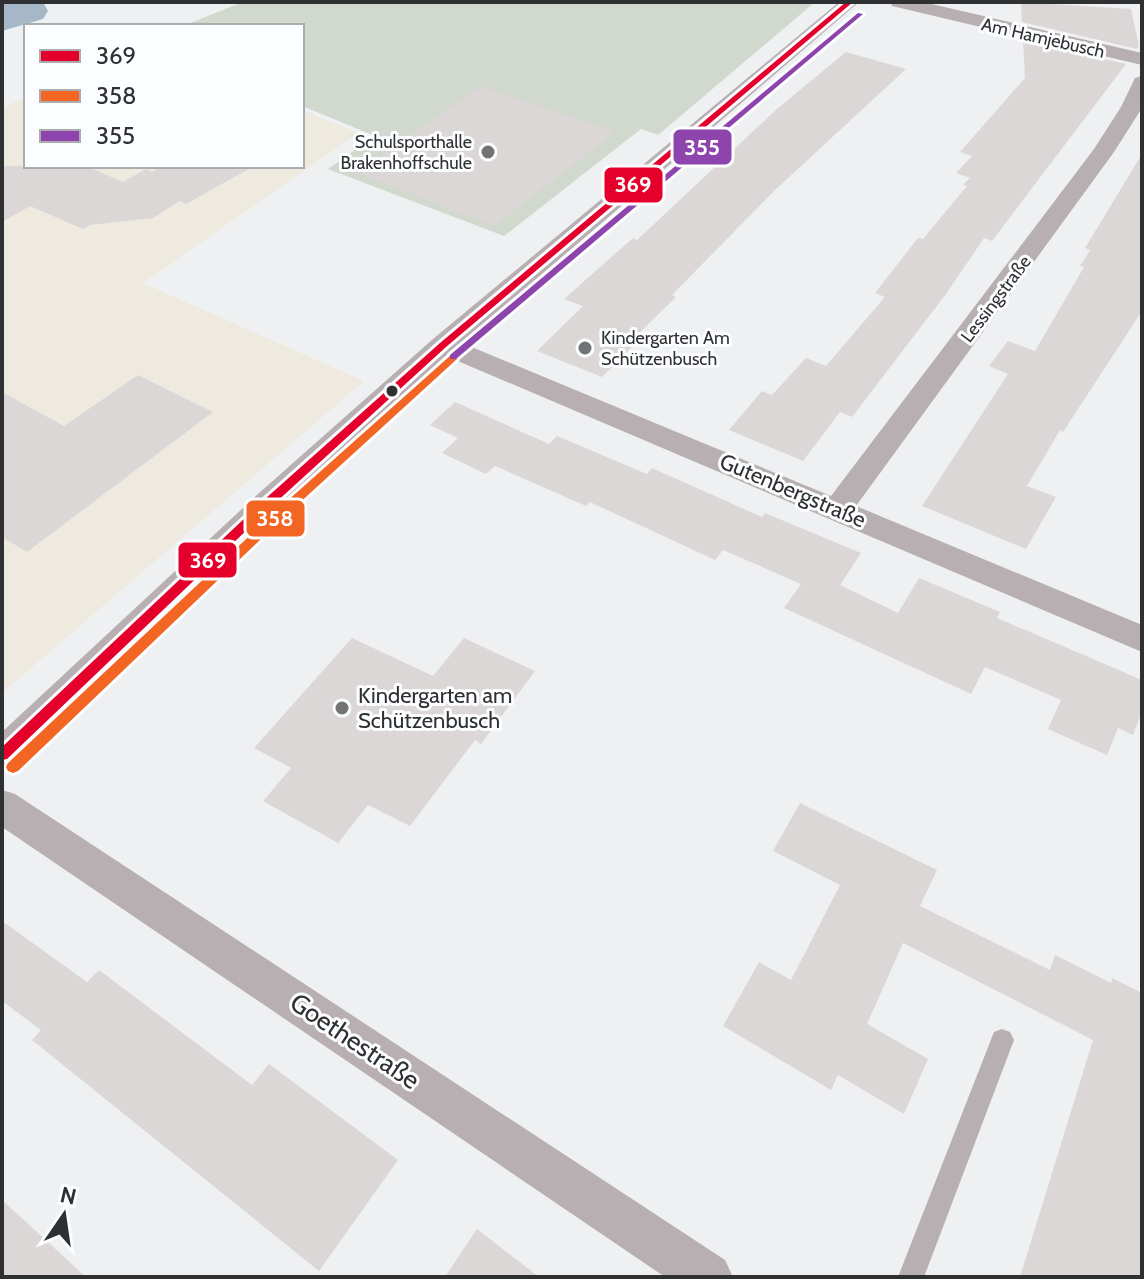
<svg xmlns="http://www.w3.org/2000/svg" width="1144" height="1279" font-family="Cabin,sans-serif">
<rect width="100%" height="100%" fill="#eef0f2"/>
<!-- education -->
<path fill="#efeadf" d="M 26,97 L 26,166 L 302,166 L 302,110 L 358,133 L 143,283 L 364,381 L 2,693 L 2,108 Z"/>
<!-- green -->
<path fill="#d1d8cd" d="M 243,2 L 815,2 L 658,135 L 641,129 L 504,236 L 328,169 L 375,136 L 302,106 L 302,26 L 183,26 Z"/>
<!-- water -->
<path fill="#a6b7c7" d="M 2,2 L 43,2 L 48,11 L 43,19 L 2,31 Z"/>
<!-- building -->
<path fill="#dcd7d7" d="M 1021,2 L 1131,9 L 1139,46 L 1137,49 L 1022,22 Z
M 1023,40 L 1126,64 L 992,241 L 984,238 L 946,294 L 852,417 L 840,412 L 803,461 L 729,430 L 762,391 L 772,395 L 806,358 L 826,366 L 885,297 L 875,293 L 918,238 L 923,239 L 967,186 L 963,185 L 970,178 L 956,173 L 972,156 L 960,152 L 1025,78 Z
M 846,52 L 906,69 L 774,191 L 672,295 L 676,297 L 628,344 L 633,346 L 602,377 L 537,351 L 583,306 L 564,299 L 633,238 L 637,240 L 778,108 Z
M 482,86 L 615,132 L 494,226 L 356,172 Z
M 1142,154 L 1142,311 L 1063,432 L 1060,430 L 1027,486 L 1056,497 L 1026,549 L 922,506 L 1008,374 L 989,366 L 1008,341 L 1035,351 L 1084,267 L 1080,266 L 1090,250 L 1085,248 Z
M 2,166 L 86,166 L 123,182 L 146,169 L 152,172 L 162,166 L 254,166 L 186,204 L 180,201 L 153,218 L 90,225 L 83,229 L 30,206 L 2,222 Z
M 138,375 L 213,412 L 27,552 L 2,537 L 2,392 L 64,426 Z
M 455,402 L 549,444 L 557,436 L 647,474 L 652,468 L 762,517 L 765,513 L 861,553 L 840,585 L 898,613 L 919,578 L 1000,612 L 997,618 L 1142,680 L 1142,711 L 1133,735 L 1118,728 L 1107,755 L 1048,729 L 1061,700 L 985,667 L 971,694 L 784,608 L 801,584 L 723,550 L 715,560 L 590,502 L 586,506 L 495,466 L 486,474 L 442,453 L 458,438 L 430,425 Z
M 352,638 L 433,676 L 464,638 L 535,671 L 481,744 L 475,740 L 410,826 L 368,805 L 338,843 L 263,801 L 291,768 L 254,748 Z
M 800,803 L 937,870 L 920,906 L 1050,970 L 1055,955 L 1111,983 L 1112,978 L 1142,993 L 1142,1277 L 1020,1277 L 1093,1040 L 903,943 L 867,1024 L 928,1059 L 904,1114 L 838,1075 L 831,1090 L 723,1026 L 759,962 L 791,980 L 840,885 L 773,851 Z
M 2,921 L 87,982 L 99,970 L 252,1085 L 269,1064 L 398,1160 L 319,1271 L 32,1040 L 41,1030 L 2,1001 Z
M 2,1200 L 86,1277 L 2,1277 Z
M 477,1229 L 539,1277 L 445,1277 Z"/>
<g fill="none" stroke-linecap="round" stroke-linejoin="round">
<!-- lane -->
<path fill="#b8afb2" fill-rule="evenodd" d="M 1002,1029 L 1010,1032 L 1014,1040 L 924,1277 L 898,1277 L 994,1032 Z"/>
<!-- street -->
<path fill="#b8afb2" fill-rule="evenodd" d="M 839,2 L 859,2 L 462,343 L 831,496 L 1094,149 L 1121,107 L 1135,78 L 1142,76 L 1142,108 L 1114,152 L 856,506 L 1142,625 L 1142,652 L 446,356 L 280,510 L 15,766 L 2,770 L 2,732 L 258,494 L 433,339 Z
M 890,2 L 923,2 L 1142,53 L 1142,65 L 892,6 Z
M 2,790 L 15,794 L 725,1260 L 733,1277 L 665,1277 L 2,827 Z"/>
<defs>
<path id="bus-1" d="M 846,2 L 853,2 L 446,347 L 273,505 L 7,759 L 2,760 L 2,747 L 265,499 L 440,343 Z"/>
<path id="bus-2" d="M 454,354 L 457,355 L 457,359 L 284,517 L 18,771 L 13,773 L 8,771 L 6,767 L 8,763 L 276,511 L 451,355 Z"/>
<path id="bus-3" d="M 858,13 L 863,14 L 456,359 L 450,359 L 450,355 Z"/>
</defs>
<!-- bus-1 casing -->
<use href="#bus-1" stroke="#fcfdff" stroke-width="6"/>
<!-- bus-2 casing -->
<use href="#bus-2" stroke="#fcfdff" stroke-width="6"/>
<!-- bus-3 casing -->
<use href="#bus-3" stroke="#fcfdff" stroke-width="6"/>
<!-- bus-1 -->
<use href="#bus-1" fill="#e4002b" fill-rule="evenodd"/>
<!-- bus-2 -->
<use href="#bus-2" fill="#f26522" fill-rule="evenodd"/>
<!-- bus-3 -->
<use href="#bus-3" fill="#8e44ad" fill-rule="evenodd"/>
</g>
<!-- markers -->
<g fill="#727375" stroke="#fcfdff" stroke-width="3">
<circle cx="488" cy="152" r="8"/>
<circle cx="585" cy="348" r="8"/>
<circle cx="342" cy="708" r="8"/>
</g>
<circle fill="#2f3031" stroke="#fcfdff" stroke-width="3" cx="392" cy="391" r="7"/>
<g text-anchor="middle" stroke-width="6" stroke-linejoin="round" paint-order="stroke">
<!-- far-street labels -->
<g font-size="18" fill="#2f3031" stroke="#fcfdff">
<text transform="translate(1043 38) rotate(13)" y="6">Am Hamjebusch</text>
<text transform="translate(996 299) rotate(-53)" y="6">Lessingstraße</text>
</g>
<!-- far-poi labels -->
<g font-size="18" fill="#2f3031" stroke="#fcfdff" text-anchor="end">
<text x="472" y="148">Schulsporthalle<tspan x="472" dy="21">Brakenhoffschule</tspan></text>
<text x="601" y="344" text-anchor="start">Kindergarten Am<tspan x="601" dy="21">Schützenbusch</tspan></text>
</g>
<!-- street labels -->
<g font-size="22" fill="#2f3031" stroke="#fcfdff">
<text transform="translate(793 490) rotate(23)" y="8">Gutenbergstraße</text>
</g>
<!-- poi labels -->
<g font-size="22" fill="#2f3031" stroke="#fcfdff" text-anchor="start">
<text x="358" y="703">Kindergarten am<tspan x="358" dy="25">Schützenbusch</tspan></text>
</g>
<!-- near-street labels -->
<g font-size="26" fill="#2f3031" stroke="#fcfdff">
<text transform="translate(355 1041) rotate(34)" y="9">Goethestraße</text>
</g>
</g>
<g stroke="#fcfdff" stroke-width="3">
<rect x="672" y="128" width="61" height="38" rx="8" fill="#8e44ad"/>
<rect x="603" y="166" width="61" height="38" rx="8" fill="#e4002b"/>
<rect x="245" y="499" width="61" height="39" rx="8" fill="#f26522"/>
<rect x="177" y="541" width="61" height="38" rx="8" fill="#e4002b"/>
</g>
<g font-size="22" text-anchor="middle" font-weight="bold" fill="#fff">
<text x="702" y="155">355</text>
<text x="633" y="192">369</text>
<text x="275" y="526">358</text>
<text x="208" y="568">369</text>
</g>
<!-- border -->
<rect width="1144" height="1279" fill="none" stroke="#2f3031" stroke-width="8"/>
<!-- legend -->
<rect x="24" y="24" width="280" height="144" fill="#fcfdff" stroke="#aaabad" stroke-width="2"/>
<rect x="40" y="50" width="40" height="12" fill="#e4002b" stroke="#aaabad" stroke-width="2"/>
<text x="96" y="64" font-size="24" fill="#2f3031">369</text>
<rect x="40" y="90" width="40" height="12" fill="#f26522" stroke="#aaabad" stroke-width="2"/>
<text x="96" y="104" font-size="24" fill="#2f3031">358</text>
<rect x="40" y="130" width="40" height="12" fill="#8e44ad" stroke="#aaabad" stroke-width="2"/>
<text x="96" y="144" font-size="24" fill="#2f3031">355</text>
<!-- north arrow -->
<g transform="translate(64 1215) rotate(13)" stroke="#fcfdff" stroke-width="6" paint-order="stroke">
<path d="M0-6L14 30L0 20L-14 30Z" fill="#2f3031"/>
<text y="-12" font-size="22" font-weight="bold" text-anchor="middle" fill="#2f3031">N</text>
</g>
</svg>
